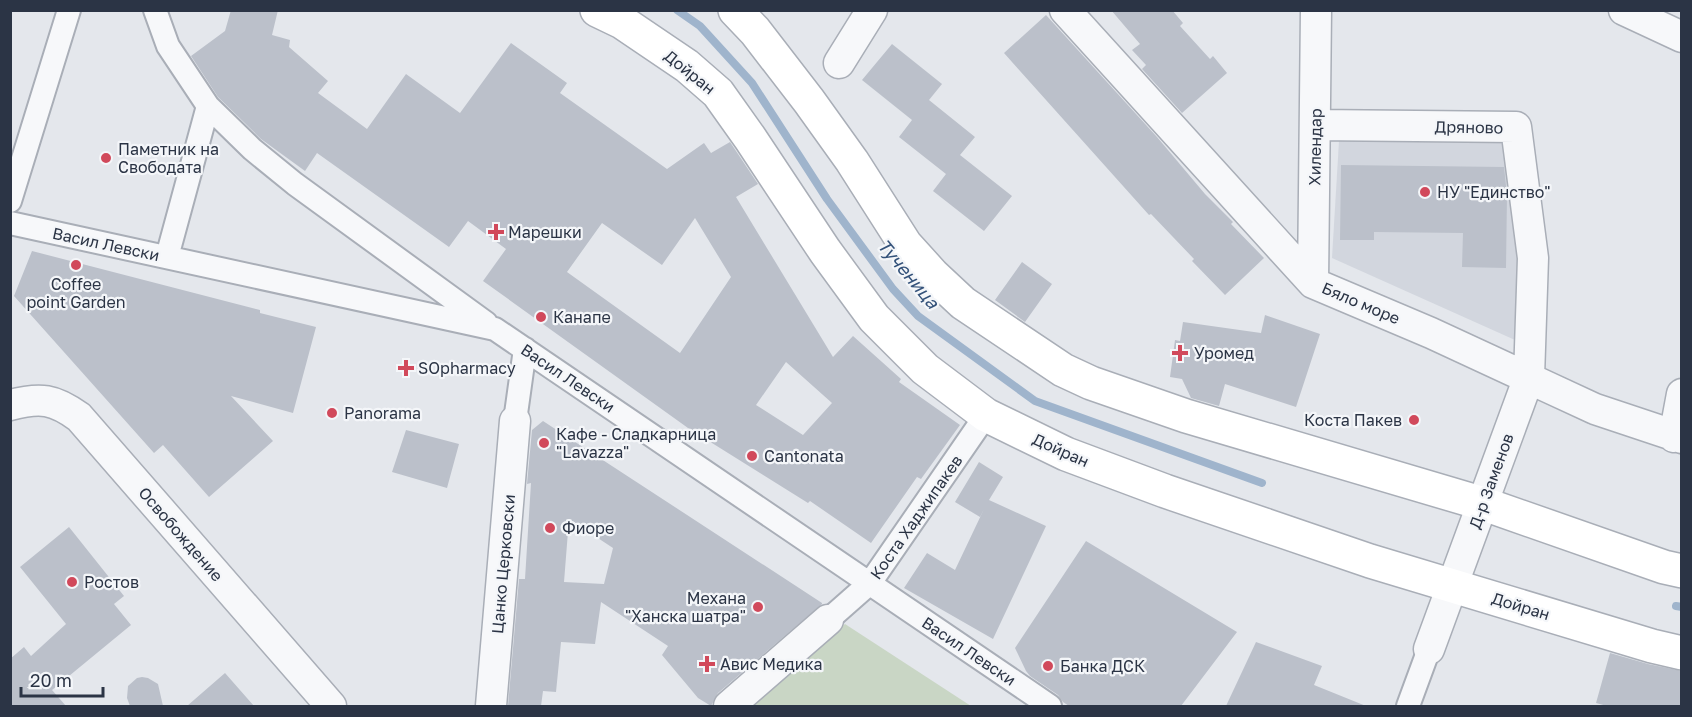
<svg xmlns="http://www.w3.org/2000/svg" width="1692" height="717" font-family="'Golos Text',sans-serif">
<rect width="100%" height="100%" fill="#e4e7ec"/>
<!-- built -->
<path fill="#d2d6de" d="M 1506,137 L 1523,242 L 1515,340 L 1332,258 L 1339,141 Z"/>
<!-- green -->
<path fill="#c9d6c5" d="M 845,624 L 971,706 L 750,706 Z"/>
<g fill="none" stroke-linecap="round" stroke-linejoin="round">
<!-- stream -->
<path stroke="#9fb4cc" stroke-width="8" d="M 677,10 L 700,26 L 752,83 L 827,199 L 893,289 L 918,316 L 1035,401 L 1262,483
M 1676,606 L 1682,607"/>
</g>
<!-- building -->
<path fill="#bbc0ca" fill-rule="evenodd" d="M 231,10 L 278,10 L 272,35 L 290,40 L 289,47 L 328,81 L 318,93 L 367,129 L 406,74 L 460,113 L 511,43 L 567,83 L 560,93 L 667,169 L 704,143 L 711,153 L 730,142 L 758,184 L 736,197 L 833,357 L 853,336 L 901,379 L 899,382 L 960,425 L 921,479 L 917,477 L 871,543 L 810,501 L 808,503 L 688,428 L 483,281 L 506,249 L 468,221 L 449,247 L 317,153 L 305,171 L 261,139 L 218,97 L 191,56 L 225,31 ZM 695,218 L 731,277 L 680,353 L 567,272 L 602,223 L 662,265 ZM 786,362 L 832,403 L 803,435 L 756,405 Z
M 1111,10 L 1172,10 L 1183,23 L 1180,26 L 1210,59 L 1213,56 L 1227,73 L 1182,113 L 1142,69 L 1146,65 L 1132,50 L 1140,44 Z
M 1046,15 L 1157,137 L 1205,194 L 1233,222 L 1231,224 L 1264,258 L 1225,295 L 1192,261 L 1194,259 L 1151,214 L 1149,215 L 1004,53 Z
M 892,44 L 942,84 L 929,100 L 975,137 L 960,155 L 1012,196 L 984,231 L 933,191 L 946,174 L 899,137 L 912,120 L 862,80 Z
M 1341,165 L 1504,167 L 1507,195 L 1506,268 L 1462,267 L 1463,233 L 1374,232 L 1374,240 L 1340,240 Z
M 32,251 L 260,310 L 260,313 L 316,327 L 293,413 L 231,396 L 273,441 L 209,497 L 163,445 L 154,453 L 14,296 Z
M 1022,262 L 1052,284 L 1025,322 L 995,300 Z
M 1265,315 L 1320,334 L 1296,407 L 1225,384 L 1219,406 L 1191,398 L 1182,379 L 1170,377 L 1175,340 L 1180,341 L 1183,322 L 1261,333 Z
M 543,421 L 822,603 L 822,604 L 718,693 L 711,706 L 698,698 L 662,655 L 668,646 L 601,602 L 595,644 L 561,642 L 556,692 L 543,691 L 541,706 L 508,706 L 519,579 L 525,579 L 531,483 L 527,484 L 532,430 ZM 569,519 L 613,548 L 604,584 L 564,582 Z
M 406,430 L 459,444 L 447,488 L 392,472 Z
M 979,462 L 1003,477 L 989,500 L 1046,526 L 993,639 L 904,588 L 927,553 L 955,570 L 984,509 L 980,517 L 955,502 Z
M 69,527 L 124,596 L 114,604 L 131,625 L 52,690 L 66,706 L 10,706 L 10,659 L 24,647 L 31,656 L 66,624 L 20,567 Z
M 1086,541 L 1237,632 L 1181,706 L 1069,706 L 1063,702 L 1058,695 L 1030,676 L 1026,671 L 1015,648 Z
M 1256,642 L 1322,666 L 1314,685 L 1366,706 L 1226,706 Z
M 1610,653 L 1648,664 L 1682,671 L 1682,706 L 1607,706 L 1596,703 Z
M 225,673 L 254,706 L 187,706 Z
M 142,677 L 148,678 L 158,684 L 163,706 L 130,706 L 127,698 L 128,686 L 137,678 Z"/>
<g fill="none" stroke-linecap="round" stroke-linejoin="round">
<defs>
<path id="pedestrian" d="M 155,10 L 168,46 L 208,106 L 252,149 L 295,184 L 486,323
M 10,201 L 69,10
M 10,223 L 495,329 L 1050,706
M 167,257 L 208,106
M 515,421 L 525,349
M 828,620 L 870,583 L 986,415
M 1408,706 L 1429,649"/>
<path id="minor" d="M 1065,10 L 1313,283 L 1431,333 L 1595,409 L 1682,438
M 1624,10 L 1682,37
M 839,63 L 872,10
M 1316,125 L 1516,127 L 1533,258 L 1529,377 L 1429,649
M 1313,283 L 1316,10
M 10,405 C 41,397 54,399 79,417 L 331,706
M 1674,437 L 1682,394
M 491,706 L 515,421
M 729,706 L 828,620"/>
<path id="secondary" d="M 597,10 L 622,22 L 687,66 L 718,93 L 750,138 L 825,251 L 874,318 L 925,369 L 986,415 L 1066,454 L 1165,491 L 1370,561 L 1652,646 L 1682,653
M 735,10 L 755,31 L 809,101 L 852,161 L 905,244 L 933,275 L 963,303 L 1063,370 L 1091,383 L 1186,416 L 1484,504 L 1664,567 L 1682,571"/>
</defs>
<!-- pedestrian casing -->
<use href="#pedestrian" stroke="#a9aeb7" stroke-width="26"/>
<!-- minor casing -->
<use href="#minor" stroke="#a9aeb7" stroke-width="33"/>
<!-- secondary casing -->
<use href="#secondary" stroke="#a9aeb7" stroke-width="36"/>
<!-- pedestrian -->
<use href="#pedestrian" stroke="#f7f8fa" stroke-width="22"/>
<!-- minor -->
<use href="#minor" stroke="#f7f8fa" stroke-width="30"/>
<!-- secondary -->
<use href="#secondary" stroke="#fff" stroke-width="33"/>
</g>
<!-- markers -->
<g fill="#d1495b" stroke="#f4f6f9" stroke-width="2">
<circle cx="106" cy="158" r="6"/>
<circle cx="1425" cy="192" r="6"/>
<path d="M493 223h6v6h6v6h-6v6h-6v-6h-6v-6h6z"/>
<circle cx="76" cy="265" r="6"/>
<circle cx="541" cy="317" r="6"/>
<path d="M1177 344h6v6h6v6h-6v6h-6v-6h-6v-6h6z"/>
<path d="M403 359h6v6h6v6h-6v6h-6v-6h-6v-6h6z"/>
<circle cx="332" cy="413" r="6"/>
<circle cx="1414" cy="420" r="6"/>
<circle cx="544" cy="443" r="6"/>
<circle cx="752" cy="456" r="6"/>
<circle cx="550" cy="528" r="6"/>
<circle cx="72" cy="582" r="6"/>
<circle cx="758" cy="607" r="6"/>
<path d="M704 655h6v6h6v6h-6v6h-6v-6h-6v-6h6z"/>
<circle cx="1048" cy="666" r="6"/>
</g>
<g text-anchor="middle" stroke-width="4.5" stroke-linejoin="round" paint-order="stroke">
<!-- street labels -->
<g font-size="16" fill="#2b3445" stroke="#f4f6f9">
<text transform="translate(690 72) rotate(39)" y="6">Дойран</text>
<text transform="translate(1469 127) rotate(1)" y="6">Дряново</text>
<text transform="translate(1315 147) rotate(-89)" y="6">Хилендар</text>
<text transform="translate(106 244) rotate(12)" y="6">Васил Левски</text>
<text transform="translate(1361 303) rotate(23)" y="6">Бяло море</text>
<text transform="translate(568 378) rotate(34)" y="6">Васил Левски</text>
<text transform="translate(1061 450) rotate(24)" y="6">Дойран</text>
<text transform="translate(1491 481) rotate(-70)" y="6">Д-р Заменов</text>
<text transform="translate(916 517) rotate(-55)" y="6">Коста Хаджипакев</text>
<text transform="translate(181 534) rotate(49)" y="6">Освобождение</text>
<text transform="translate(503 564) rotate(-85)" y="6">Цанко Церковски</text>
<text transform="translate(1521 606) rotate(17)" y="6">Дойран</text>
<text transform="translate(969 651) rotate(34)" y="6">Васил Левски</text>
</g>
<!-- poi labels -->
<g font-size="16" fill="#2b3445" stroke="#f4f6f9" text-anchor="start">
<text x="118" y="155">Паметник на<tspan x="118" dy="18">Свободата</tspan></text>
<text x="1437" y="198">НУ "Единство"</text>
<text x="508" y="238">Марешки</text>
<text x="76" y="290" text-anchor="middle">Coffee<tspan x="76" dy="18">point Garden</tspan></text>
<text x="553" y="323">Канапе</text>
<text x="1194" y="359">Уромед</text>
<text x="418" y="374">SOpharmacy</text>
<text x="344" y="419">Panorama</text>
<text x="1402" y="426" text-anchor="end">Коста Пакев</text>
<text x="556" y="440">Кафе - Сладкарница<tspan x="556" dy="18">"Lavazza"</tspan></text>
<text x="764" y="462">Cantonata</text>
<text x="562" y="534">Фиоре</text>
<text x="84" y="588">Ростов</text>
<text x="746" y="604" text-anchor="end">Механа<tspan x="746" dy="18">"Ханска шатра"</tspan></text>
<text x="720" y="670">Авис Медика</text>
<text x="1060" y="672">Банка ДСК</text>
</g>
<!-- water labels -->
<g font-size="18" font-style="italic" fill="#34527a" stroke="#f4f6f9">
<text transform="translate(908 274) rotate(50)" y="6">Тученица</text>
</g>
</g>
<!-- border -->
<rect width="1692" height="717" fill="none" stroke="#2b3445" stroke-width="24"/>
<!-- scale -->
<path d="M21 687v9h82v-9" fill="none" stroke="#2b3445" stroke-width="3"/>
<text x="30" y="687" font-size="18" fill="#2b3445" stroke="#f4f6f9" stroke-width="4.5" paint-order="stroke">20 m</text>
</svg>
